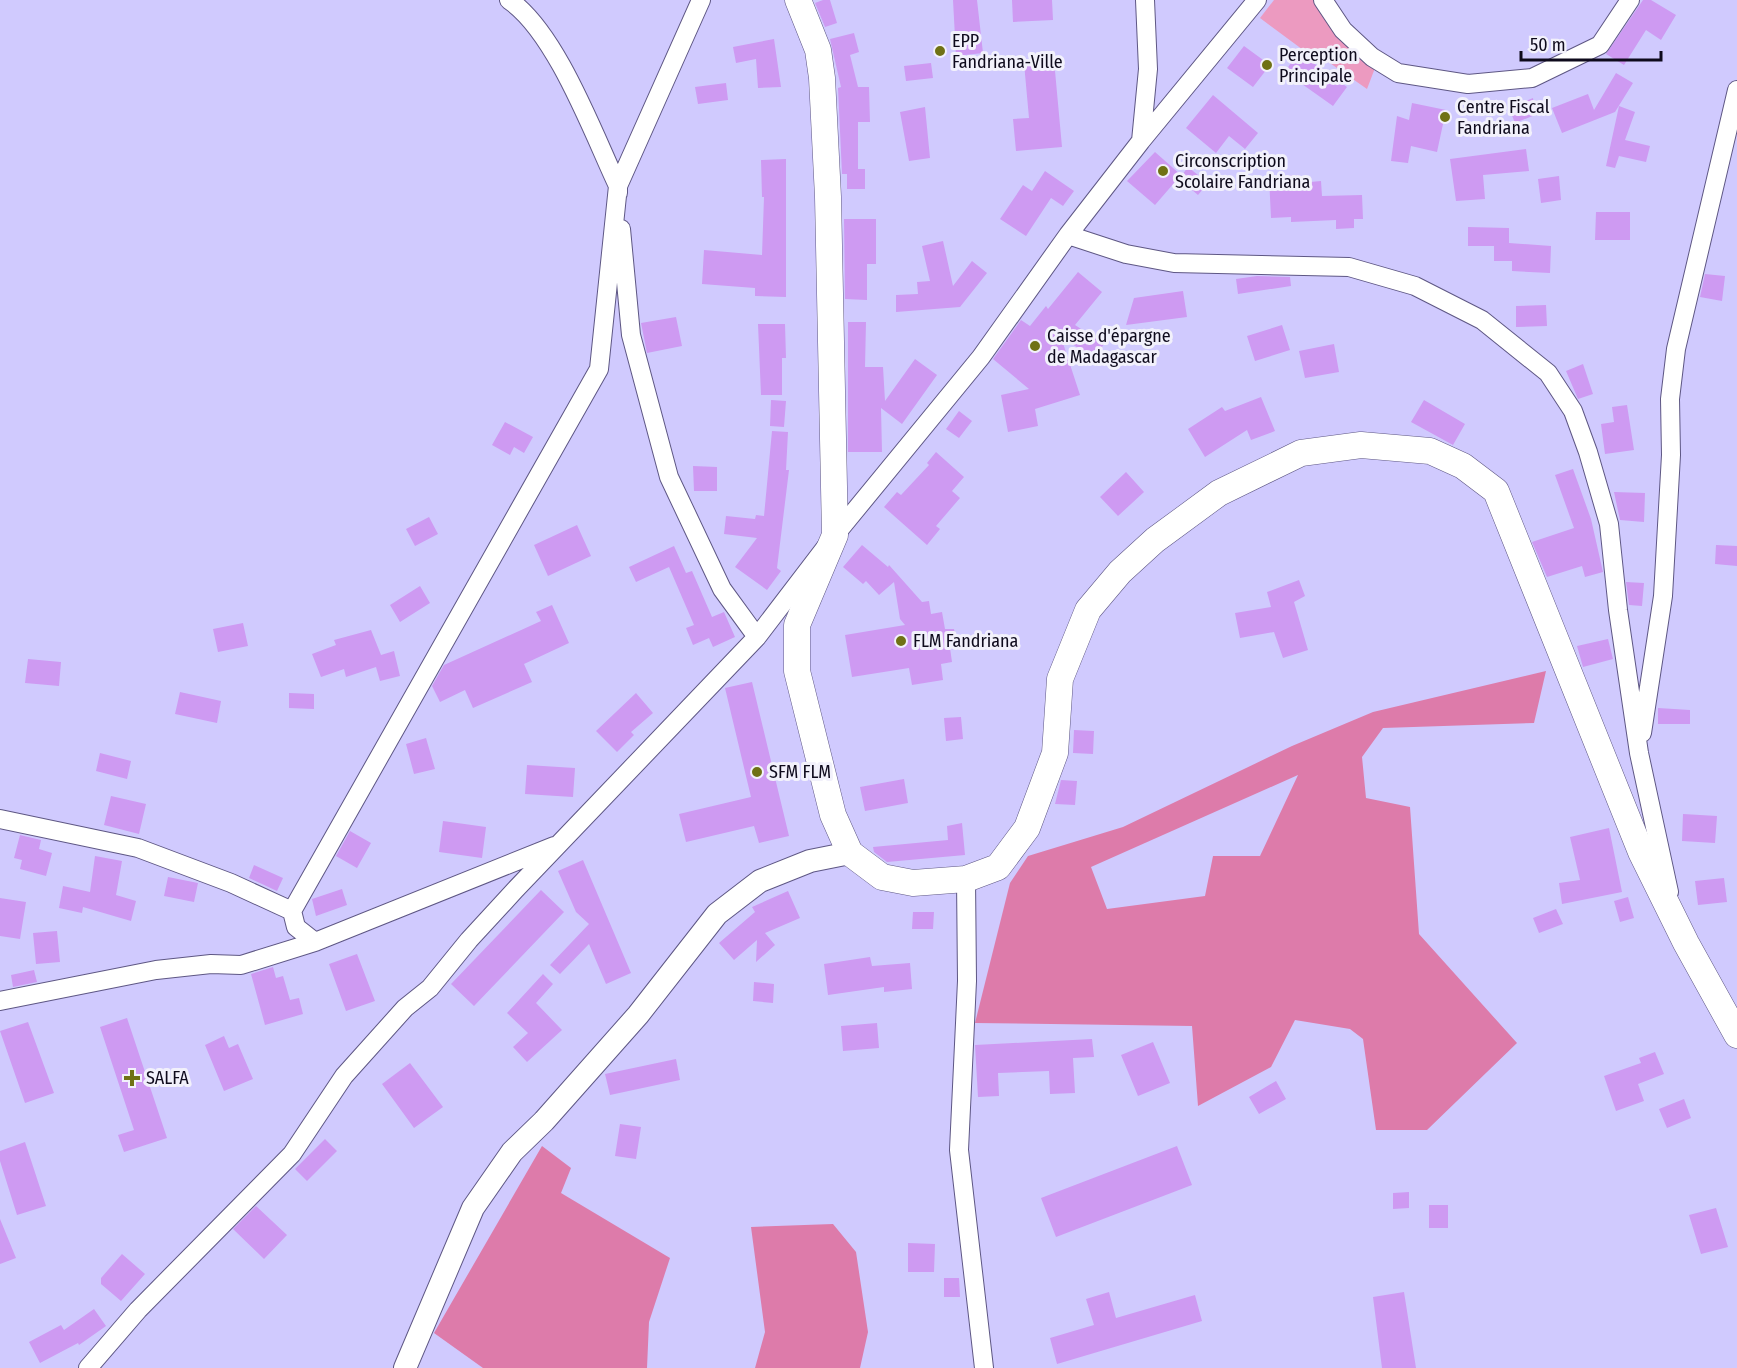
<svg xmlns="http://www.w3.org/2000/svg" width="1737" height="1368" font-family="'Fira Sans Condensed',sans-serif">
<rect width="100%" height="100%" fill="#d0cafe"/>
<!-- green -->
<path fill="#ec9ac0" d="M 1274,0 L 1314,0 L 1358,58 L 1375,68 L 1367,89 L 1317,54 L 1314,58 L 1260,18 Z"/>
<!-- forest -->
<path fill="#dd7baa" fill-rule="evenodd" d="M 1546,671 L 1534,723 L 1383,728 L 1362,757 L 1366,798 L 1410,807 L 1419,934 L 1517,1043 L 1427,1130 L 1376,1130 L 1363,1039 L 1350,1029 L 1295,1020 L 1271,1067 L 1198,1106 L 1192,1026 L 975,1023 L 1010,883 L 1028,856 L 1123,827 L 1292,746 L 1373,712 ZM 1298,775 L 1260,856 L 1213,856 L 1205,896 L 1107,909 L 1091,867 Z
M 542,1146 L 571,1168 L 561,1193 L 670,1258 L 649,1322 L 647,1368 L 483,1368 L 434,1333 Z
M 833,1224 L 856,1252 L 868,1332 L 860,1368 L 755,1368 L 765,1332 L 751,1227 Z"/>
<!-- building -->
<path fill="#ce9af2" d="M 823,0 L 830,0 L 837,23 L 825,27 L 815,3 Z
M 953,0 L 977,0 L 983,53 L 956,56 Z
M 1012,0 L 1052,0 L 1053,20 L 1013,22 Z
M 1643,0 L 1651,0 L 1676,15 L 1661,40 L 1646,30 L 1624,65 L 1606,54 Z
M 854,33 L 859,52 L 850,55 L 858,87 L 869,87 L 870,122 L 858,122 L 858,169 L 865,169 L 865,189 L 847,189 L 847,174 L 842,174 L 838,88 L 841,87 L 830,39 Z
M 774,39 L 781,87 L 758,88 L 756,59 L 736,63 L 733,47 Z
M 1244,46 L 1270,65 L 1253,87 L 1227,68 Z
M 1298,52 L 1347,87 L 1333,106 L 1285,72 Z
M 1054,60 L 1062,147 L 1016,151 L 1013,119 L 1029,118 L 1024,63 Z
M 931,63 L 933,78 L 906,81 L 904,66 Z
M 1616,73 L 1633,83 L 1615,112 L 1562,133 L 1552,108 L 1588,94 L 1594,110 Z
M 726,83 L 728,100 L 698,104 L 695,87 Z
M 1213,95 L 1258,133 L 1245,149 L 1229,136 L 1216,153 L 1186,128 Z
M 1533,98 L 1535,115 L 1515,123 L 1509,108 Z
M 1412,103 L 1446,110 L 1437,152 L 1411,146 L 1408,163 L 1391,161 L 1397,116 L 1409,120 Z
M 1619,106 L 1635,112 L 1625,140 L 1650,146 L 1646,162 L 1619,156 L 1615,168 L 1606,166 Z
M 925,107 L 930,158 L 909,161 L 900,112 Z
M 1526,149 L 1529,171 L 1483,175 L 1485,199 L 1456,201 L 1450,159 Z
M 1155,152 L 1181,175 L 1155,205 L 1127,181 Z
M 786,159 L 786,297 L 755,296 L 755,288 L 702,284 L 704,250 L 762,255 L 764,197 L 762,197 L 761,160 Z
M 1188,167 L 1208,183 L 1198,195 L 1179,179 Z
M 1045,171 L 1074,191 L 1063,206 L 1051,198 L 1026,236 L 1000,219 L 1023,185 L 1032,191 Z
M 1299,175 L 1299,183 L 1321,181 L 1322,196 L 1362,195 L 1363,219 L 1354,219 L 1354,228 L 1336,229 L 1336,220 L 1291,222 L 1291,217 L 1271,218 L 1269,177 Z
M 1559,176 L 1561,200 L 1541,203 L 1538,179 Z
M 1596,212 L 1630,212 L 1630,240 L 1595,240 Z
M 844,219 L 876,219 L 876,264 L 867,264 L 867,300 L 845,299 Z
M 1468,227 L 1509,228 L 1509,243 L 1551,246 L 1550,273 L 1512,271 L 1512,261 L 1494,261 L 1494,246 L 1468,246 Z
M 943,241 L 953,286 L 972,261 L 987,273 L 960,307 L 896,312 L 896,295 L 918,294 L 917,282 L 930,281 L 922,246 Z
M 1078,272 L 1102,292 L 1075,325 L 1104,344 L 1094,358 L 1061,337 L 1080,395 L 1035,409 L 1038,426 L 1008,432 L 1001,395 L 1029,389 L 993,359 L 1021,320 L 1030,326 L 1046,306 L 1048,309 Z
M 1705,274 L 1725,276 L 1722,301 L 1700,297 Z
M 1257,276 L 1290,277 L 1291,286 L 1238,294 L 1236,279 Z
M 1183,291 L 1187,317 L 1126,325 L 1134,298 Z
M 1546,305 L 1547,326 L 1516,327 L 1516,306 Z
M 676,317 L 682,346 L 647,353 L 641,323 Z
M 848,322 L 866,322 L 865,367 L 883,367 L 885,401 L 915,359 L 937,375 L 902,424 L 881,408 L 882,452 L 848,452 Z
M 758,324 L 785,324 L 786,358 L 782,358 L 782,395 L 761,395 Z
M 1282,325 L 1290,350 L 1255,361 L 1247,336 Z
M 1334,344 L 1339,372 L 1305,378 L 1299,351 Z
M 1583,364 L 1593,394 L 1578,399 L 1566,371 Z
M 1261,397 L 1275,431 L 1251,440 L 1247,430 L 1205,457 L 1188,429 L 1222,407 L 1225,411 Z
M 771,400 L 786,401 L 784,427 L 770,426 Z
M 1424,400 L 1465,424 L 1453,445 L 1411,422 Z
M 1627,405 L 1634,450 L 1605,454 L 1601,424 L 1614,422 L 1612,407 Z
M 959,411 L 972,421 L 959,438 L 946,429 Z
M 505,422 L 533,437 L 524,453 L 514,447 L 510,455 L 492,445 Z
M 772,431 L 788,432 L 786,470 L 789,470 L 777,568 L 781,571 L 767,590 L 735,567 L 757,538 L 724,534 L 726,516 L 755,519 L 756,515 L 764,516 Z
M 936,452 L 964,477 L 952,491 L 960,498 L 936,526 L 940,529 L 927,545 L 884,507 L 897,492 L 901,495 L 929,465 L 927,463 Z
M 693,466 L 717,467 L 717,491 L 694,491 Z
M 1573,469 L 1591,519 L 1603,572 L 1585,577 L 1582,566 L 1547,577 L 1532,542 L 1574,528 L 1555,475 Z
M 1126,472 L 1144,492 L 1118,516 L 1100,497 Z
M 1614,492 L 1645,493 L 1644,522 L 1620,520 Z
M 429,517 L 438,534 L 415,546 L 406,529 Z
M 577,525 L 591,556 L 548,576 L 534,545 Z
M 862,545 L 888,567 L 889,565 L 922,602 L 929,601 L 931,614 L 942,612 L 945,629 L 954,629 L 957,646 L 950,648 L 952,662 L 941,664 L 943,680 L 912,685 L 909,668 L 852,677 L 845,635 L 905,625 L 900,619 L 894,582 L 879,595 L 866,581 L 863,584 L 843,567 Z
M 1716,545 L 1737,546 L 1737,566 L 1715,564 Z
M 674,546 L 686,573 L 692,571 L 712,617 L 724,612 L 735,637 L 713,647 L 709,638 L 693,645 L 686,628 L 694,625 L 669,567 L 636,582 L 629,567 Z
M 1299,580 L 1305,596 L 1294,602 L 1308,650 L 1283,658 L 1274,632 L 1240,638 L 1235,613 L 1271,607 L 1267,592 Z
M 1626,582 L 1644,583 L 1642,606 L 1629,605 Z
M 420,586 L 430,603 L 400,622 L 390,605 Z
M 552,605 L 569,643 L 524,664 L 532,682 L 473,708 L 465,690 L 440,702 L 432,686 L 444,665 L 541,621 L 536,612 Z
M 243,623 L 248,646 L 218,652 L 213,629 Z
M 371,630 L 381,655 L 394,651 L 400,676 L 380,681 L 376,667 L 346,677 L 344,669 L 321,677 L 312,654 L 336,645 L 334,640 Z
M 1608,639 L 1613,659 L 1583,667 L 1577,646 Z
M 28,659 L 61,662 L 59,686 L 25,683 Z
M 752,682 L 789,836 L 759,843 L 754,826 L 686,842 L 679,814 L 751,797 L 725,688 Z
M 180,692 L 221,701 L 217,723 L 175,714 Z
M 289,693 L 314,694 L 314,709 L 289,708 Z
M 636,693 L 653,713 L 631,732 L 634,735 L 617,752 L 596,731 Z
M 1658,708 L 1690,710 L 1690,724 L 1658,724 Z
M 961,717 L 963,739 L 946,741 L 944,718 Z
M 1074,730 L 1094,731 L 1093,754 L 1073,753 Z
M 426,738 L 435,769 L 414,774 L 406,744 Z
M 100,753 L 131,761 L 127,779 L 96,771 Z
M 527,765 L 575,768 L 573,797 L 525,794 Z
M 904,779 L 908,803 L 865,811 L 860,787 Z
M 1061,780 L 1077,781 L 1075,805 L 1055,804 Z
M 111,796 L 146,804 L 139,834 L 104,825 Z
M 1683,814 L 1717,816 L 1715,843 L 1682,841 Z
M 443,821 L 486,827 L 482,858 L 439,852 Z
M 962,823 L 965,855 L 887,862 L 874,852 L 873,847 L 948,840 L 947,826 Z
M 1609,828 L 1622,892 L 1562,904 L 1559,883 L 1580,880 L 1570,837 Z
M 350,831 L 371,843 L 357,868 L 336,856 Z
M 20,835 L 41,840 L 39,849 L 52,853 L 46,876 L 20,869 L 22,860 L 14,858 Z
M 95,856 L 122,861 L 116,895 L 136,901 L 131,921 L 83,907 L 82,913 L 59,908 L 63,886 L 90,892 Z
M 583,860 L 631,973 L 606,984 L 589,944 L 560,974 L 550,965 L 589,924 L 576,912 L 558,871 Z
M 254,865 L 283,878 L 277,891 L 249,878 Z
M 168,877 L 198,883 L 194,902 L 164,896 Z
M 1724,878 L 1727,902 L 1698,905 L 1695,881 Z
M 342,889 L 347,905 L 316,916 L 312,899 Z
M 541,890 L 564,912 L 474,1006 L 451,984 Z
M 788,891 L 800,918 L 765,933 L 775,945 L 756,962 L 757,940 L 734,960 L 719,943 L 755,912 L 752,907 Z
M 1628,897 L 1634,918 L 1620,922 L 1614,901 Z
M 0,898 L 26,902 L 20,939 L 0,936 Z
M 1556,909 L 1563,924 L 1539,933 L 1533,918 Z
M 913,912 L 934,912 L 933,929 L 912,929 Z
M 57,931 L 60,962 L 36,964 L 33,933 Z
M 357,954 L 375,1001 L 346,1011 L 329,964 Z
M 870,957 L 872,966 L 910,963 L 912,989 L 884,992 L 884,987 L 828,995 L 824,964 Z
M 273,967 L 276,978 L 283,976 L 290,1000 L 299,998 L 303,1014 L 265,1025 L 251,974 Z
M 34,970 L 37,982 L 13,987 L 11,975 Z
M 543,974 L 553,984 L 536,1003 L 562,1030 L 527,1062 L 513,1047 L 528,1033 L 507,1013 Z
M 754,982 L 774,984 L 773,1003 L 753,1001 Z
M 127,1018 L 167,1138 L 124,1152 L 118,1135 L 134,1130 L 100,1027 Z
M 28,1022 L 54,1093 L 25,1103 L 0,1031 Z
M 877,1023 L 879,1048 L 843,1051 L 841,1026 Z
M 224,1036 L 229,1048 L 238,1044 L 253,1079 L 224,1091 L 205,1045 Z
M 1092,1039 L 1094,1057 L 1073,1058 L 1075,1093 L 1050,1094 L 1049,1071 L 998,1073 L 999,1096 L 978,1097 L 975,1045 Z
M 1153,1042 L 1170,1083 L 1138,1096 L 1121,1055 Z
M 1655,1052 L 1664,1074 L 1638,1084 L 1644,1101 L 1616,1111 L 1604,1076 L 1641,1063 L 1639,1058 Z
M 676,1059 L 680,1080 L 610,1095 L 605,1074 Z
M 410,1063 L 443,1107 L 414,1128 L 382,1084 Z
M 1276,1081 L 1286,1099 L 1259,1114 L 1249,1097 Z
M 1684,1099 L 1691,1118 L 1667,1128 L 1659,1109 Z
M 620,1124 L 641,1127 L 636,1159 L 615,1156 Z
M 325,1139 L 337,1151 L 307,1181 L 295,1169 Z
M 25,1142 L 46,1206 L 17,1215 L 0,1161 L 0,1151 Z
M 1177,1146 L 1192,1185 L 1056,1237 L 1041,1198 Z
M 1409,1192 L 1409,1208 L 1393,1209 L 1393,1193 Z
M 1429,1205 L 1448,1205 L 1448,1228 L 1429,1228 Z
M 256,1206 L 287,1235 L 264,1259 L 233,1229 Z
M 1716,1208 L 1728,1247 L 1701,1254 L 1689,1215 Z
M 0,1219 L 16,1258 L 0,1264 Z
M 908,1243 L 935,1244 L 934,1272 L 908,1272 Z
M 122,1254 L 145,1274 L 121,1301 L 101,1284 L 101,1278 Z
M 944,1278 L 959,1278 L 960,1297 L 944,1297 Z
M 1109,1292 L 1116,1318 L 1195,1295 L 1202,1321 L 1057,1364 L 1050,1338 L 1094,1325 L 1086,1299 Z
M 1404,1292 L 1416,1368 L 1382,1368 L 1373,1297 Z
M 94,1309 L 106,1326 L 79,1345 L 78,1343 L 40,1363 L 29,1342 L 61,1325 L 64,1330 Z"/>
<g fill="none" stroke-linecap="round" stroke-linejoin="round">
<defs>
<path id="minor" d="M 509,0 C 556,32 593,133 618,186 L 618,193
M 1323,0 L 1343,30 L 1372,57 L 1398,73 L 1468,84 L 1532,78 L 1600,45 L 1630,0
M 1141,141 L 1148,69 L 1145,0
M 621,229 L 631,335 L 669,477 L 722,589 L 757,637
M 1068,235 L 1126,254 L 1174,263 L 1349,267 L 1415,286 L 1482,320 L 1548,373 L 1573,411 L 1588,452 L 1609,524 L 1618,610 L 1639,753 L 1669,892
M 1642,733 L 1663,596 L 1671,455 L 1670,399 L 1676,349 L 1737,90
M 0,819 L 138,848 L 231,883 L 292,911
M 966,879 L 967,981 L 959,1150 L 984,1368
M 315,942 L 296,927 L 292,911 L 599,369 L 618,186 L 701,0
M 0,1001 L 156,970 L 211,964 L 241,965 L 315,942 L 554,846
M 88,1368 L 138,1310 L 292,1154 L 344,1076 L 405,1008 L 430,988 L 469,940 L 515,890 L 757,637 L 835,535 L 981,357 L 1068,235 L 1141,141 L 1257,0"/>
<path id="tertiary" d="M 405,1368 L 473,1208 L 512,1152 L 544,1121 L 638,1015 L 717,914 L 760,881 L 810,861 L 850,853"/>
<path id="secondary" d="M 798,0 L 818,50 L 822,78 L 828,197 L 835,535 L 797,625 L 797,671 L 833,815 L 850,853 L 882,877 L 913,883 L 966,879 L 998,867 L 1027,828 L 1055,753 L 1060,679 L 1088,610 L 1120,572 L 1155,540 L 1219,493 L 1301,453 L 1361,445 L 1430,451 L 1463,466 L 1496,491 L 1641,852 L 1686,943 L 1737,1035"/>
</defs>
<!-- minor casing -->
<use href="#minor" stroke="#5e5784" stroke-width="20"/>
<!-- tertiary casing -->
<use href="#tertiary" stroke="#5e5784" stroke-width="24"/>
<!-- secondary casing -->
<use href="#secondary" stroke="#5e5784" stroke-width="27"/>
<!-- minor -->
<use href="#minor" stroke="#fff" stroke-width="18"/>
<!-- tertiary -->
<use href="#tertiary" stroke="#fff" stroke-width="22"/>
<!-- secondary -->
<use href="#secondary" stroke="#fff" stroke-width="26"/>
</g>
<!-- markers -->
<g fill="#6f7115" stroke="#f2f1fb" stroke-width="2">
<circle cx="940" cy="51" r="6"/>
<circle cx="1267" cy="65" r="6"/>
<circle cx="1445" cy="117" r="6"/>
<circle cx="1163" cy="171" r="6"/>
<circle cx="1035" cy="346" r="6"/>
<circle cx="901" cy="641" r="6"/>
<circle cx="757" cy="772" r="6"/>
<path d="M129 1069h6v6h6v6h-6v6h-6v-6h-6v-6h6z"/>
</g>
<g text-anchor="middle" stroke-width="6" stroke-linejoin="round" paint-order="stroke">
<!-- poi labels -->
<g font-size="18" fill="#0e0a1c" stroke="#f2f1fb" text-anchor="start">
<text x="952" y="47">EPP<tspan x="952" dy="21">Fandriana-Ville</tspan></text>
<text x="1279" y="61">Perception<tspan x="1279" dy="21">Principale</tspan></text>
<text x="1457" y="113">Centre Fiscal<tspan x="1457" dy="21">Fandriana</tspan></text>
<text x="1175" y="167">Circonscription<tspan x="1175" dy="21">Scolaire Fandriana</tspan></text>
<text x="1047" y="342">Caisse d'épargne<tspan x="1047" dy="21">de Madagascar</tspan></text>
<text x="913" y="647">FLM Fandriana</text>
<text x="769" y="778">SFM FLM</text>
<text x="146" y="1084">SALFA</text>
</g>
</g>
<!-- scale -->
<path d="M1521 51v9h140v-9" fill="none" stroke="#0e0a1c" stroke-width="3"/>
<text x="1530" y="51" font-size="18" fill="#0e0a1c" stroke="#f2f1fb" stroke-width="4.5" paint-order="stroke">50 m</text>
</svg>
